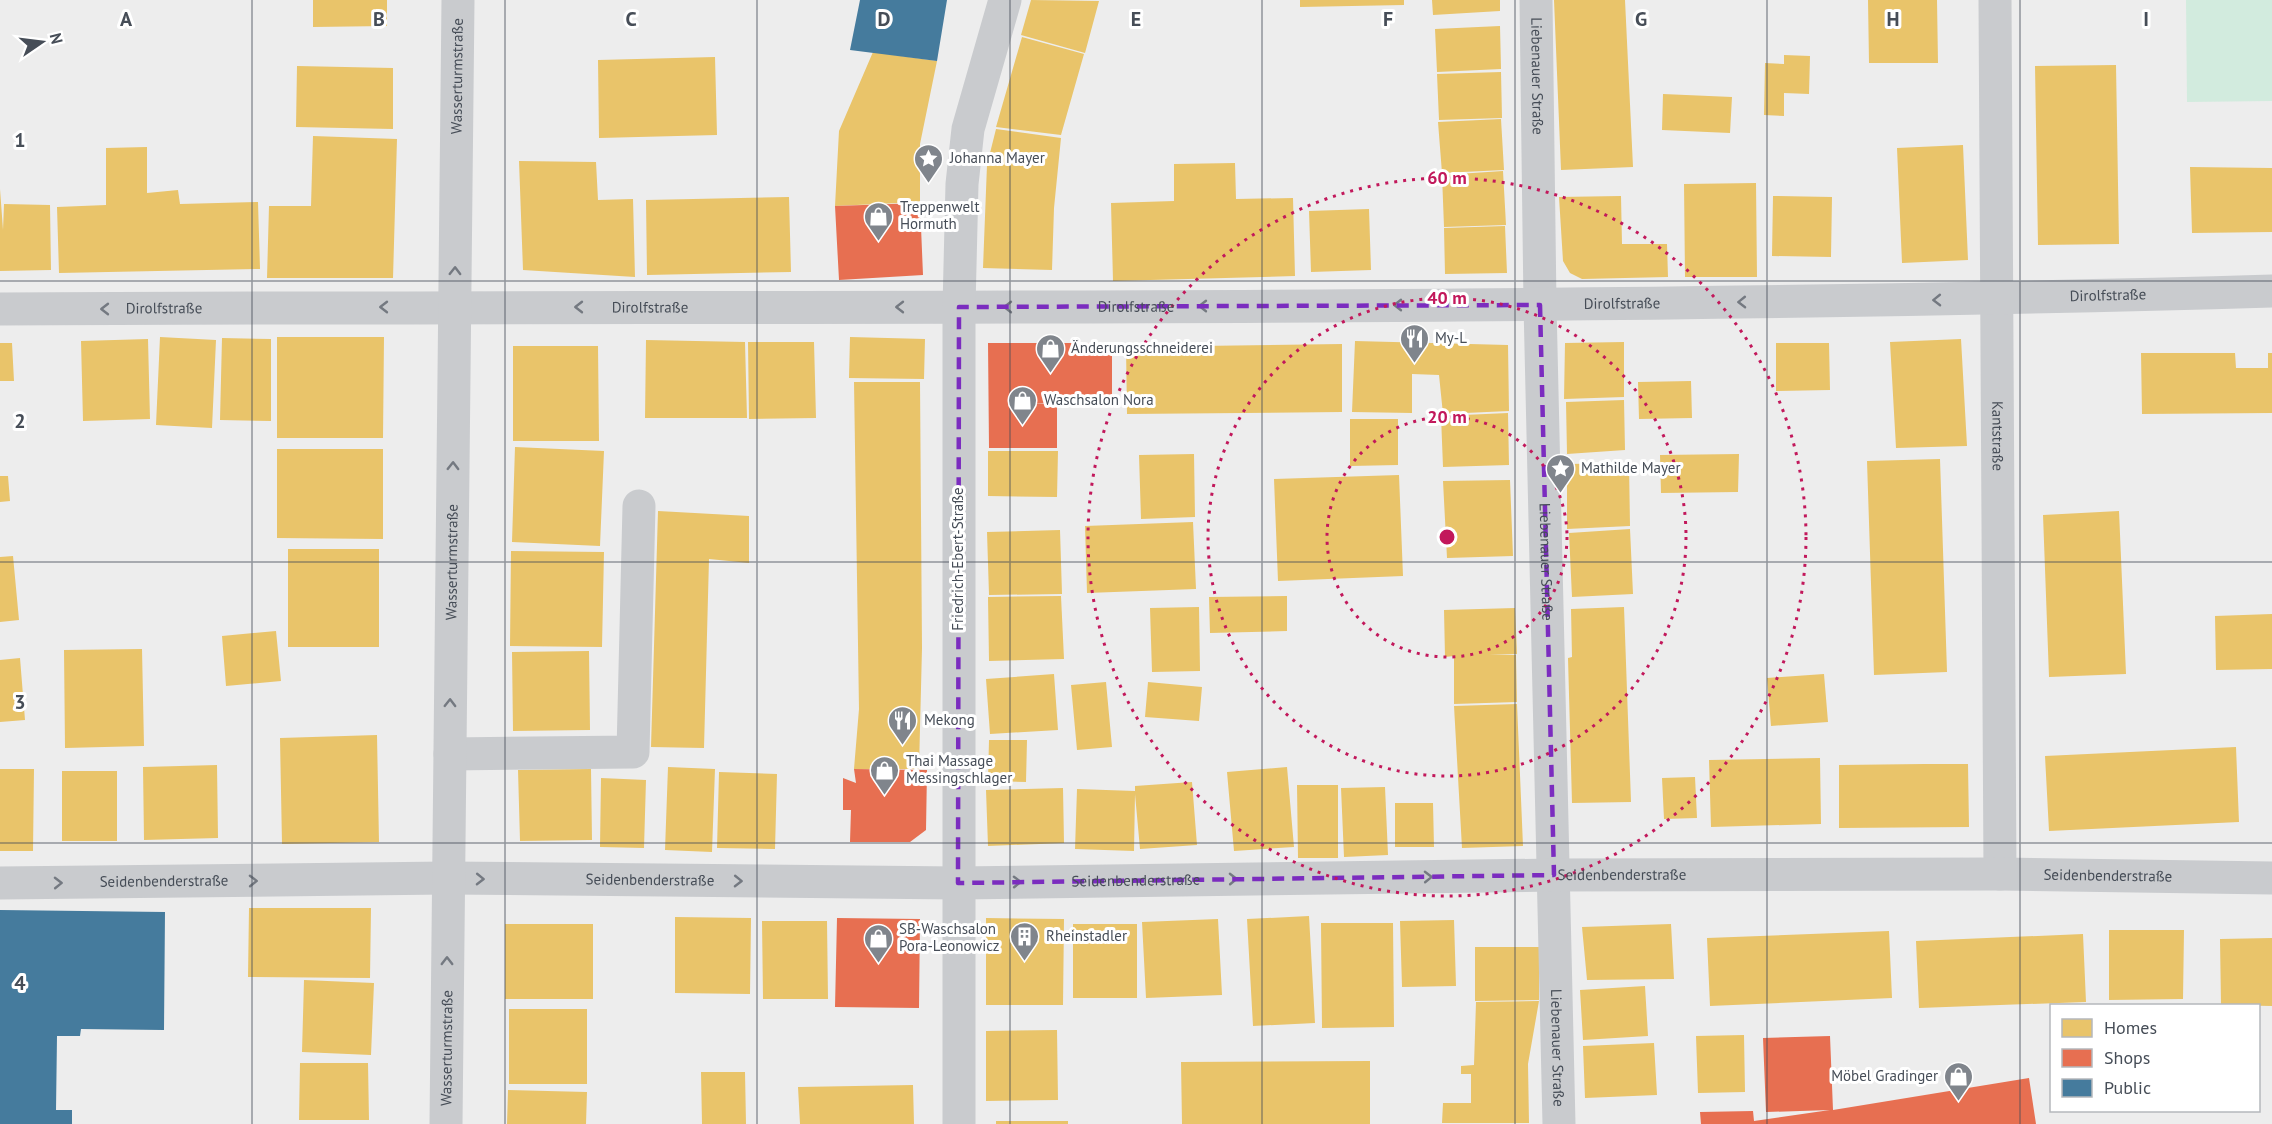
<svg xmlns="http://www.w3.org/2000/svg" width="2272" height="1124" font-family="'PT Sans',sans-serif">
<rect width="100%" height="100%" fill="#ededed"/>
<!-- green -->
<path fill="#d2ebde" d="M 2186,0 L 2272,0 L 2272,101 L 2187,102 Z"/>
<!-- homes -->
<path fill="#e9c46a" d="M 313,0 L 387,0 L 387,26 L 313,27 Z
M 1031,0 L 1099,1 L 1085,53 L 1021,35 Z
M 1300,0 L 1404,0 L 1404,5 L 1300,7 Z
M 1432,0 L 1500,0 L 1500,11 L 1433,15 Z
M 1554,0 L 1625,0 L 1633,167 L 1561,170 Z
M 1868,0 L 1937,0 L 1938,63 L 1869,63 Z
M 1500,26 L 1501,69 L 1437,72 L 1435,29 Z
M 1022,37 L 1084,54 L 1061,135 L 996,127 Z
M 873,52 L 937,61 L 920,144 L 920,202 L 835,206 L 839,131 Z
M 1784,55 L 1810,56 L 1809,94 L 1784,93 L 1784,116 L 1764,115 L 1765,63 L 1784,64 Z
M 715,57 L 717,135 L 599,138 L 598,60 Z
M 2116,65 L 2119,244 L 2038,245 L 2035,66 Z
M 297,66 L 393,68 L 393,129 L 296,127 Z
M 1501,72 L 1502,118 L 1439,120 L 1437,74 Z
M 1663,94 L 1732,97 L 1730,133 L 1662,130 Z
M 1501,119 L 1504,170 L 1442,173 L 1438,122 Z
M 996,129 L 1061,138 L 1054,208 L 1052,270 L 983,268 L 987,165 Z
M 313,136 L 397,139 L 393,278 L 267,278 L 269,206 L 311,206 Z
M 1963,145 L 1968,260 L 1902,263 L 1897,148 Z
M 147,147 L 147,193 L 178,190 L 180,204 L 258,202 L 260,269 L 59,273 L 57,207 L 106,205 L 106,148 Z
M 519,161 L 596,162 L 598,200 L 633,199 L 635,277 L 523,270 Z
M 1235,163 L 1236,199 L 1293,198 L 1295,276 L 1113,281 L 1111,203 L 1174,201 L 1174,164 Z
M 2190,167 L 2272,168 L 2272,232 L 2192,233 Z
M 1503,171 L 1506,225 L 1444,227 L 1442,175 Z
M 1756,183 L 1757,277 L 1685,277 L 1684,184 Z
M 0,189 L 3,230 L 4,204 L 50,205 L 51,270 L 0,271 Z
M 1621,196 L 1622,244 L 1667,244 L 1668,277 L 1582,279 L 1570,273 L 1563,261 L 1559,197 Z
M 1773,196 L 1832,197 L 1831,257 L 1772,256 Z
M 789,197 L 791,272 L 647,275 L 646,200 Z
M 1369,209 L 1371,270 L 1311,272 L 1309,211 Z
M 1505,226 L 1507,273 L 1445,274 L 1444,228 Z
M 160,337 L 216,340 L 212,428 L 156,425 Z
M 277,337 L 384,337 L 383,438 L 277,438 Z
M 850,337 L 925,339 L 924,379 L 849,378 Z
M 222,338 L 271,339 L 271,421 L 220,420 Z
M 148,339 L 150,419 L 83,421 L 81,341 Z
M 1961,339 L 1967,446 L 1896,448 L 1890,342 Z
M 646,340 L 745,342 L 747,418 L 645,418 Z
M 1355,341 L 1508,345 L 1509,411 L 1443,414 L 1439,375 L 1412,374 L 1412,413 L 1352,412 Z
M 748,342 L 814,342 L 816,418 L 749,419 Z
M 1624,342 L 1624,397 L 1564,399 L 1565,343 Z
M 0,343 L 12,343 L 14,381 L 0,381 Z
M 1776,343 L 1829,343 L 1830,390 L 1776,391 Z
M 1342,344 L 1342,412 L 1127,414 L 1126,347 Z
M 513,346 L 598,346 L 599,441 L 513,441 Z
M 2141,353 L 2235,353 L 2236,368 L 2268,368 L 2268,353 L 2272,353 L 2272,413 L 2142,414 Z
M 1691,381 L 1692,418 L 1639,419 L 1638,382 Z
M 854,382 L 920,382 L 922,648 L 919,769 L 854,769 L 859,709 Z
M 1624,400 L 1625,450 L 1567,454 L 1566,402 Z
M 1508,413 L 1509,465 L 1443,467 L 1441,416 Z
M 1350,419 L 1398,419 L 1398,465 L 1350,466 Z
M 515,447 L 604,451 L 600,546 L 512,542 Z
M 277,449 L 383,449 L 383,539 L 277,538 Z
M 988,451 L 1058,451 L 1057,497 L 988,496 Z
M 1194,454 L 1195,517 L 1141,519 L 1139,455 Z
M 1739,454 L 1738,492 L 1661,493 L 1660,455 Z
M 1940,459 L 1947,672 L 1874,675 L 1867,461 Z
M 1629,463 L 1630,526 L 1567,529 L 1567,464 Z
M 1399,475 L 1403,576 L 1278,581 L 1274,479 Z
M 0,476 L 8,476 L 10,501 L 0,502 Z
M 1510,480 L 1513,556 L 1447,558 L 1443,481 Z
M 658,511 L 749,516 L 749,563 L 709,559 L 704,748 L 651,747 Z
M 2119,511 L 2126,674 L 2049,677 L 2043,515 Z
M 1193,522 L 1196,589 L 1087,593 L 1085,526 Z
M 1630,529 L 1633,594 L 1572,597 L 1569,533 Z
M 1060,530 L 1062,594 L 989,595 L 987,532 Z
M 288,549 L 379,549 L 379,647 L 288,647 Z
M 511,551 L 604,552 L 602,647 L 510,646 Z
M 13,556 L 19,620 L 0,622 L 0,557 Z
M 1061,596 L 1064,659 L 989,661 L 988,597 Z
M 1287,596 L 1287,631 L 1210,633 L 1209,597 Z
M 1199,607 L 1200,671 L 1152,672 L 1150,608 Z
M 1624,607 L 1631,802 L 1572,803 L 1568,658 L 1572,657 L 1571,609 Z
M 1515,608 L 1517,654 L 1489,655 L 1516,655 L 1517,702 L 1454,704 L 1454,656 L 1445,657 L 1444,610 Z
M 2272,614 L 2272,669 L 2216,670 L 2215,616 Z
M 276,631 L 281,681 L 226,686 L 222,636 Z
M 142,649 L 144,746 L 65,748 L 64,650 Z
M 589,651 L 590,730 L 513,731 L 512,652 Z
M 20,658 L 25,720 L 0,722 L 0,660 Z
M 1054,674 L 1058,730 L 990,734 L 986,679 Z
M 1824,674 L 1828,722 L 1771,726 L 1767,678 Z
M 1106,682 L 1112,747 L 1077,750 L 1071,685 Z
M 1148,682 L 1202,687 L 1199,721 L 1145,717 Z
M 1517,704 L 1523,846 L 1462,848 L 1454,706 Z
M 377,735 L 379,842 L 282,844 L 280,738 Z
M 989,740 L 1027,740 L 1026,782 L 988,781 Z
M 2236,747 L 2239,822 L 2049,831 L 2045,756 Z
M 1820,758 L 1821,824 L 1711,827 L 1709,760 Z
M 1924,764 L 1968,764 L 1969,827 L 1839,828 L 1839,765 Z
M 217,765 L 218,838 L 144,840 L 143,767 Z
M 668,767 L 715,769 L 712,852 L 665,850 Z
M 1287,767 L 1294,847 L 1234,851 L 1227,772 Z
M 0,769 L 34,769 L 33,851 L 0,851 Z
M 591,769 L 592,840 L 520,841 L 518,770 Z
M 62,771 L 117,771 L 117,841 L 62,841 Z
M 719,772 L 777,774 L 775,849 L 717,848 Z
M 1695,777 L 1697,818 L 1664,819 L 1662,778 Z
M 601,778 L 646,780 L 644,848 L 600,847 Z
M 1192,782 L 1197,845 L 1140,849 L 1135,794 L 1134,851 L 1075,849 L 1077,789 L 1135,791 L 1135,786 Z
M 1297,785 L 1338,785 L 1338,858 L 1298,858 Z
M 1385,787 L 1388,855 L 1344,857 L 1341,788 Z
M 1063,788 L 1064,843 L 988,846 L 986,790 Z
M 1395,803 L 1433,803 L 1434,847 L 1395,847 Z
M 249,908 L 371,908 L 370,978 L 248,977 Z
M 1309,916 L 1315,1023 L 1253,1026 L 1247,919 Z
M 675,917 L 751,918 L 750,994 L 675,993 Z
M 986,918 L 1064,919 L 1063,1005 L 986,1005 Z
M 1218,919 L 1222,995 L 1146,998 L 1142,922 Z
M 1454,920 L 1456,986 L 1402,987 L 1400,921 Z
M 762,921 L 827,921 L 828,999 L 763,999 Z
M 1321,923 L 1393,923 L 1394,1027 L 1322,1028 Z
M 505,924 L 593,924 L 593,999 L 505,999 Z
M 1073,924 L 1137,924 L 1137,998 L 1073,998 Z
M 1671,924 L 1674,979 L 1587,980 L 1582,927 Z
M 2109,930 L 2184,930 L 2183,999 L 2109,1000 Z
M 1889,931 L 1892,998 L 1710,1006 L 1707,938 Z
M 2083,934 L 2086,1002 L 1919,1008 L 1916,941 Z
M 2272,938 L 2272,1006 L 2221,1005 L 2220,939 Z
M 1475,947 L 1539,947 L 1539,1000 L 1475,1001 Z
M 304,980 L 374,983 L 371,1055 L 302,1052 Z
M 1645,986 L 1648,1036 L 1583,1040 L 1580,990 Z
M 1539,1001 L 1528,1064 L 1529,1123 L 1442,1123 L 1443,1103 L 1471,1103 L 1471,1074 L 1461,1074 L 1461,1066 L 1474,1065 L 1476,1002 Z
M 509,1009 L 587,1009 L 587,1084 L 509,1084 Z
M 1057,1030 L 1058,1100 L 986,1101 L 986,1031 Z
M 1744,1035 L 1745,1092 L 1698,1093 L 1696,1036 Z
M 1654,1043 L 1657,1095 L 1585,1098 L 1583,1046 Z
M 1370,1061 L 1370,1124 L 1182,1124 L 1181,1062 Z
M 300,1063 L 368,1063 L 369,1120 L 299,1120 Z
M 701,1072 L 745,1072 L 746,1124 L 702,1124 Z
M 913,1085 L 914,1124 L 800,1124 L 798,1087 Z
M 508,1090 L 587,1092 L 586,1124 L 507,1124 Z
M 996,1121 L 1068,1121 L 1068,1124 L 996,1124 Z"/>
<!-- shops -->
<path fill="#e76f51" d="M 920,203 L 923,275 L 839,280 L 835,206 Z
M 988,343 L 1112,343 L 1112,403 L 1029,403 L 1057,404 L 1057,448 L 989,448 Z
M 854,769 L 927,770 L 926,830 L 910,842 L 850,842 L 851,810 L 843,810 L 843,778 L 856,783 Z
M 837,918 L 920,919 L 919,1008 L 835,1007 Z
M 1830,1036 L 1833,1110 L 2029,1078 L 2036,1124 L 1701,1124 L 1700,1112 L 1753,1111 L 1754,1121 L 1830,1110 L 1766,1112 L 1763,1038 Z"/>
<!-- public -->
<path fill="#457b9d" d="M 860,0 L 947,0 L 937,61 L 850,50 Z
M 0,910 L 165,912 L 164,1030 L 81,1029 L 80,1036 L 57,1036 L 56,1110 L 72,1110 L 72,1124 L 0,1124 Z"/>
<g fill="none" stroke-linecap="round" stroke-linejoin="round">
<!-- minor -->
<g stroke="#c9cbce" stroke-width="33">
<path id="s1" d="M 1536,0 L 1540,305 L 1559,1124"/>
<path id="s2" d="M 1995,0 L 2000,874"/>
<path id="s3" d="M 0,309 C 757,305 1515,313 2272,291"/>
<path d="M 450,754 L 633,752 L 639,506"/>
<path id="s4" d="M 0,883 L 447,878 L 958,883 L 1554,875 L 2000,874 L 2272,878"/>
<path id="s5" d="M 446,1124 L 458,0"/>
<path d="M 959,1124 L 959,307 L 962,184 L 968,129 L 1005,0"/>
</g>
</g>
<!-- one-way arrows -->
<defs><path id="oneway-chevron" d="M-2-3.5L2.5 0L-2 3.5" fill="none" stroke-width="1.6" stroke-linecap="round" stroke-linejoin="round" transform="scale(1.5)"/></defs>
<g stroke="#747981">
<use href="#oneway-chevron" transform="translate(455 271) rotate(-89)"/>
<use href="#oneway-chevron" transform="translate(1937 300) rotate(179)"/>
<use href="#oneway-chevron" transform="translate(1742 302) rotate(179)"/>
<use href="#oneway-chevron" transform="translate(1398 305) rotate(180)"/>
<use href="#oneway-chevron" transform="translate(1203 306) rotate(180)"/>
<use href="#oneway-chevron" transform="translate(384 307) rotate(180)"/>
<use href="#oneway-chevron" transform="translate(579 307) rotate(-180)"/>
<use href="#oneway-chevron" transform="translate(900 307) rotate(-180)"/>
<use href="#oneway-chevron" transform="translate(1008 307) rotate(180)"/>
<use href="#oneway-chevron" transform="translate(105 309) rotate(180)"/>
<use href="#oneway-chevron" transform="translate(453 466) rotate(-89)"/>
<use href="#oneway-chevron" transform="translate(450 703) rotate(-89)"/>
<use href="#oneway-chevron" transform="translate(1428 877) rotate(-1)"/>
<use href="#oneway-chevron" transform="translate(480 879) rotate(1)"/>
<use href="#oneway-chevron" transform="translate(1233 879) rotate(-1)"/>
<use href="#oneway-chevron" transform="translate(253 881) rotate(-1)"/>
<use href="#oneway-chevron" transform="translate(738 881) rotate(1)"/>
<use href="#oneway-chevron" transform="translate(1017 882) rotate(-1)"/>
<use href="#oneway-chevron" transform="translate(58 883) rotate(-1)"/>
<use href="#oneway-chevron" transform="translate(447 961) rotate(-90)"/>
</g>
<!-- marked area -->
<path fill="none" stroke="#7b2cbf" stroke-width="4.5" stroke-dasharray="12 8" stroke-linejoin="round" d="M 1540,305 L 1554,875 L 958,883 L 959,307 Z"/>
<!-- grid -->
<path fill="none" stroke="#464d57" stroke-width="1.5" stroke-opacity="0.55" d="M 252,0 L 252,1124M 505,0 L 505,1124M 757,0 L 757,1124M 1010,0 L 1010,1124M 1262,0 L 1262,1124M 1515,0 L 1515,1124M 1767,0 L 1767,1124M 2020,0 L 2020,1124M 0,281 L 2272,281M 0,562 L 2272,562M 0,843 L 2272,843"/>
<!-- distance rings -->
<g fill="none" stroke="#c2185b" stroke-width="3" stroke-dasharray="3 6">
<circle cx="1447" cy="537" r="120"/>
<circle cx="1447" cy="537" r="239"/>
<circle cx="1447" cy="537" r="359"/>
</g>
<!-- icons -->
<defs>
<symbol id="sight-pin" viewBox="-11 -11 22 30"><path d="M0 17L-7.5 6A9.5 9.5 0 1 1 7.5 6Z" fill="#80858c" stroke="#fff"/><path d="M0-6L1.8-2.2L6-1.7L2.9 1.2L3.7 5.4L0 3.3L-3.7 5.4L-2.9 1.2L-6-1.7L-1.8-2.2Z" fill="#fff"/></symbol>
<symbol id="shop-pin" viewBox="-11 -11 22 30"><path d="M0 17L-7.5 6A9.5 9.5 0 1 1 7.5 6Z" fill="#80858c" stroke="#fff"/><path d="M-5-2.5h2.3a2.7 3.5 0 0 1 5.4 0H5L5.5 6h-11ZM-1.5-2.5h3a1.5 2.3 0 0 0-3 0Z" fill="#fff"/></symbol>
<symbol id="restaurant-pin" viewBox="-11 -11 22 30"><path d="M0 17L-7.5 6A9.5 9.5 0 1 1 7.5 6Z" fill="#80858c" stroke="#fff"/><path d="M-5-6h1v4h1v-4h1v4h1v-4h1v5L-1.5 .5V6h-2V.5L-5-1ZM5-6V6H3V1.5H1.5Q1.5-4 5-6Z" fill="#fff"/></symbol>
<symbol id="building-pin" viewBox="-11 -11 22 30"><path d="M0 17L-7.5 6A9.5 9.5 0 1 1 7.5 6Z" fill="#80858c" stroke="#fff"/><path d="M-4-6H4V6H1V3H-1V6H-4ZM-2.5-4.3h1.7v1.8h-1.7ZM.8-4.3h1.7v1.8H.8ZM-2.5-1h1.7V.8h-1.7ZM.8-1h1.7V.8H.8Z" fill="#fff"/></symbol>
</defs>
<g fill-rule="evenodd">
<use href="#sight-pin" x="912" y="142" width="33" height="45"/>
<use href="#shop-pin" x="862" y="200" width="33" height="45"/>
<use href="#restaurant-pin" x="1398" y="322" width="33" height="45"/>
<use href="#shop-pin" x="1034" y="332" width="33" height="45"/>
<use href="#shop-pin" x="1006" y="384" width="33" height="45"/>
<use href="#sight-pin" x="1544" y="452" width="33" height="45"/>
<use href="#restaurant-pin" x="886" y="704" width="33" height="45"/>
<use href="#shop-pin" x="868" y="754" width="33" height="45"/>
<use href="#building-pin" x="1008" y="920" width="33" height="45"/>
<use href="#shop-pin" x="862" y="922" width="33" height="45"/>
<use href="#shop-pin" x="1942" y="1060" width="33" height="45"/>
</g>
<g text-anchor="middle" stroke-width="6" stroke-linejoin="round" paint-order="stroke">
<!-- street labels -->
<g font-size="15" fill="#464d57" stroke="#fff">
<text dy="5" stroke="none"><textPath href="#s5" startOffset="1048">Wasserturmstraße</textPath></text>
<text dy="5" stroke="none"><textPath href="#s1" startOffset="76">Liebenauer Straße</textPath></text>
<text dy="5" stroke="none"><textPath href="#s3" startOffset="2108">Dirolfstraße</textPath></text>
<text dy="5" stroke="none"><textPath href="#s3" startOffset="1622">Dirolfstraße</textPath></text>
<text dy="5" stroke="none"><textPath href="#s3" startOffset="1136">Dirolfstraße</textPath></text>
<text dy="5" stroke="none"><textPath href="#s3" startOffset="650">Dirolfstraße</textPath></text>
<text dy="5" stroke="none"><textPath href="#s3" startOffset="164">Dirolfstraße</textPath></text>
<text dy="5" stroke="none"><textPath href="#s2" startOffset="436">Kantstraße</textPath></text>
<text transform="translate(958 559) rotate(-90)" y="5">Friedrich-Ebert-Straße</text>
<text dy="5" stroke="none"><textPath href="#s5" startOffset="562">Wasserturmstraße</textPath></text>
<text dy="5" stroke="none"><textPath href="#s1" startOffset="562">Liebenauer Straße</textPath></text>
<text dy="5" stroke="none"><textPath href="#s4" startOffset="1622">Seidenbenderstraße</textPath></text>
<text dy="5" stroke="none"><textPath href="#s4" startOffset="2108">Seidenbenderstraße</textPath></text>
<text dy="5" stroke="none"><textPath href="#s4" startOffset="650">Seidenbenderstraße</textPath></text>
<text dy="5" stroke="none"><textPath href="#s4" startOffset="1136">Seidenbenderstraße</textPath></text>
<text dy="5" stroke="none"><textPath href="#s4" startOffset="164">Seidenbenderstraße</textPath></text>
<text dy="5" stroke="none"><textPath href="#s5" startOffset="76">Wasserturmstraße</textPath></text>
<text dy="5" stroke="none"><textPath href="#s1" startOffset="1048">Liebenauer Straße</textPath></text>
</g>
<!-- poi labels -->
<g font-size="15" fill="#464d57" stroke="#fff" text-anchor="start">
<text x="950" y="163">Johanna Mayer</text>
<text x="900" y="212">Treppenwelt<tspan x="900" dy="17">Hormuth</tspan></text>
<text x="1435" y="343">My-L</text>
<text x="1071" y="353">Änderungsschneiderei</text>
<text x="1044" y="405">Waschsalon Nora</text>
<text x="1581" y="473">Mathilde Mayer</text>
<text x="924" y="725">Mekong</text>
<text x="906" y="766">Thai Massage<tspan x="906" dy="17">Messingschlager</tspan></text>
<text x="899" y="934">SB-Waschsalon<tspan x="899" dy="17">Pora-Leonowicz</tspan></text>
<text x="1046" y="941">Rheinstadler</text>
<text x="1938" y="1081" text-anchor="end">Möbel Gradinger</text>
</g>
</g>
<g font-size="20" text-anchor="middle" font-weight="bold" fill="#464d57" stroke="#fff" stroke-width="6" stroke-linejoin="round" paint-order="stroke">
<text x="126" y="26">A</text>
<text x="379" y="26">B</text>
<text x="631" y="26">C</text>
<text x="884" y="26">D</text>
<text x="1136" y="26">E</text>
<text x="1388" y="26">F</text>
<text x="1641" y="26">G</text>
<text x="1893" y="26">H</text>
<text x="2146" y="26">I</text>
<text x="20" y="147">1</text>
<text x="20" y="428">2</text>
<text x="20" y="709">3</text>
<text x="20" y="990">4</text>
</g>
<circle cx="1447" cy="537" r="9" fill="#c2185b" stroke="#fff" stroke-width="3"/>
<g font-size="18" text-anchor="middle" font-weight="bold" fill="#c2185b" stroke="#fff" stroke-width="6" stroke-linejoin="round" paint-order="stroke">
<text x="1447" y="184">60 m</text>
<text x="1447" y="304">40 m</text>
<text x="1447" y="423">20 m</text>
</g>
<!-- legend -->
<rect x="2050" y="1004" width="210" height="108" fill="#ffffff" stroke="#b5b8bc" stroke-width="1.5"/>
<rect x="2062" y="1019" width="30" height="18" fill="#e9c46a" stroke="#b5b8bc" stroke-width="1.5"/>
<text x="2104" y="1034" font-size="18" fill="#464d57">Homes</text>
<rect x="2062" y="1049" width="30" height="18" fill="#e76f51" stroke="#b5b8bc" stroke-width="1.5"/>
<text x="2104" y="1064" font-size="18" fill="#464d57">Shops</text>
<rect x="2062" y="1079" width="30" height="18" fill="#457b9d" stroke="#b5b8bc" stroke-width="1.5"/>
<text x="2104" y="1094" font-size="18" fill="#464d57">Public</text>
<!-- north arrow -->
<g transform="translate(42 42) rotate(76)" stroke="#ffffff" stroke-width="4.5" paint-order="stroke">
<path d="M0-4.5L10 22L0 15L-10 22Z" fill="#464d57"/>
<text y="-9" font-size="16" font-weight="bold" text-anchor="middle" fill="#464d57">N</text>
</g>
</svg>
